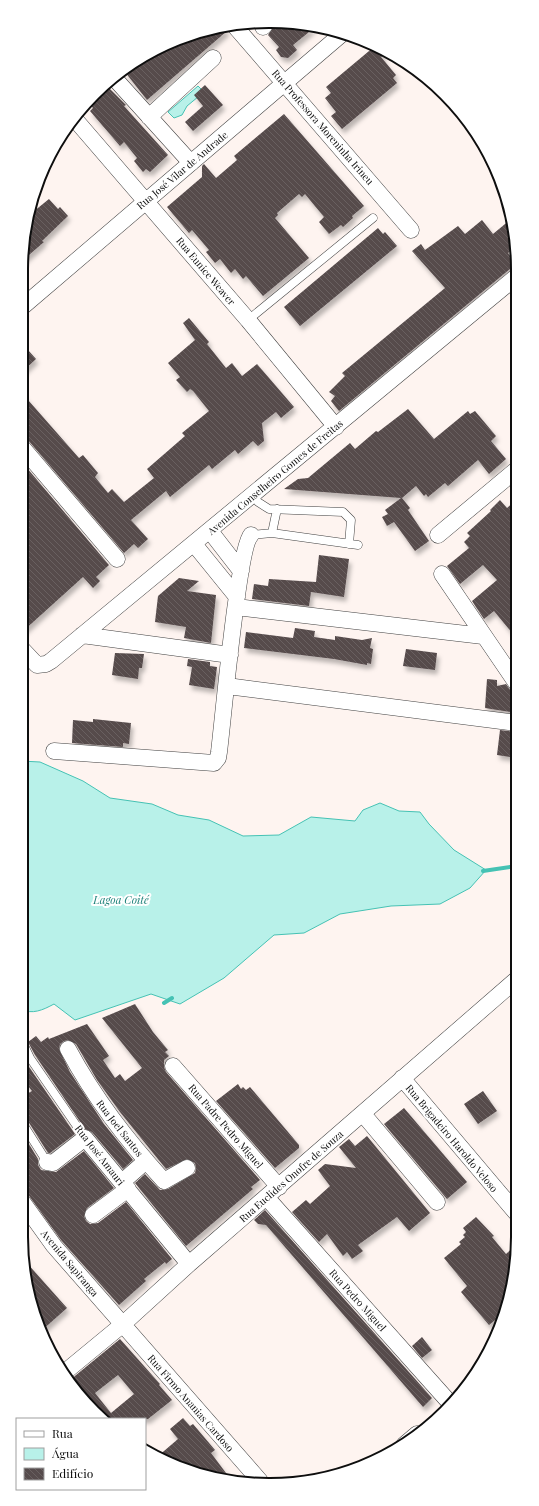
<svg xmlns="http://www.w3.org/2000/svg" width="539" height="1506" font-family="'Playfair Display',serif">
<defs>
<pattern id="building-back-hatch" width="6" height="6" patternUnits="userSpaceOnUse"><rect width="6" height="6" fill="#564b4c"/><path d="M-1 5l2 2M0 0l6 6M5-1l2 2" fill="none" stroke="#696161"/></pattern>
<filter id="shadow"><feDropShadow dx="2.5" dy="4.5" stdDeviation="2" flood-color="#0004"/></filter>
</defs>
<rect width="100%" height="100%" fill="#fef4f0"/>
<!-- water -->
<path fill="#b8f1e9" stroke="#45c2b4" d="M 198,86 L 204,92 L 187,106 L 182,115 L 174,118 L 168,112 Z
M 21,761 L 40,762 L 83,781 L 110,798 L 152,804 L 178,815 L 209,820 L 243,836 L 279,835 L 311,817 L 355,821 L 363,810 L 380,803 L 399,811 L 420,812 L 429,824 L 454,850 L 486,870 L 470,888 L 440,904 L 391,906 L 340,914 L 304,933 L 274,935 L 224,978 L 180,1004 L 151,994 L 75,1020 L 54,1004 C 43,1010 32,1015 21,1009 Z"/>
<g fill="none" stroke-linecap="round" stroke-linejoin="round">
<!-- stream -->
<path stroke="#45c2b4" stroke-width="4" d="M 483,871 L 517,866
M 164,1003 L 172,998"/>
</g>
<!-- building -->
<path fill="url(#building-back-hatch)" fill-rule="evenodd" filter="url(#shadow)" d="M 274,26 L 279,28 L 281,26 L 314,28 L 293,45 L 297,50 L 288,58 L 281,57 L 276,50 L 279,47 L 268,35 Z
M 224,27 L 227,31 L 147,100 L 125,72 L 145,54 Z
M 375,46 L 384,55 L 381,57 L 396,75 L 393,78 L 397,83 L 342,129 L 331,116 L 336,112 L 325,98 L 331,93 L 326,87 Z
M 205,85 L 223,105 L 193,131 L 185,122 L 203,106 L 194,95 Z
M 108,87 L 126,105 L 124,106 L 168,155 L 150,172 L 146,169 L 143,172 L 134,161 L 137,158 L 124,142 L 120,146 L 90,111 L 93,108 L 89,103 Z
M 284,114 L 364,206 L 352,216 L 353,218 L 343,227 L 341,225 L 329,234 L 319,222 L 324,217 L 305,194 L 302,197 L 299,194 L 277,213 L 278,215 L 275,218 L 309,258 L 263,296 L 246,276 L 243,279 L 235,269 L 231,273 L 220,259 L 215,263 L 206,252 L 209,250 L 192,230 L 189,233 L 167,207 L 202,177 L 202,166 L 204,164 L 216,178 L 237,160 L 234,156 Z
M 49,199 L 58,209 L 60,207 L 68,216 L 42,241 L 44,242 L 22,261 L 28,216 Z
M 511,219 L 516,237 L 510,241 L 515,247 L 508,253 L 516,264 L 339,411 L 331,401 L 335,396 L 329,392 L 345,376 L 342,373 L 445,288 L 412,251 L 421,244 L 425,250 L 458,226 L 465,234 L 482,220 L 493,234 Z
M 378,228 L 383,234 L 385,232 L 397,246 L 300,326 L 284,307 Z
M 189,318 L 209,342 L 207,344 L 226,368 L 232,363 L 242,376 L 257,364 L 294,407 L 281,418 L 276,412 L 262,423 L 264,441 L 258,446 L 253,441 L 238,454 L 235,450 L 212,469 L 209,465 L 170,497 L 166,491 L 131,520 L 148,539 L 138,548 L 134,544 L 124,553 L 28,440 L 21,437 L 21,392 L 79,458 L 83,455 L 98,473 L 95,477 L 108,493 L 112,489 L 124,502 L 154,478 L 147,469 L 185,436 L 182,433 L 209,411 L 193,391 L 190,389 L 187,392 L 176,380 L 180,377 L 168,363 L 195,340 L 183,323 Z
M 28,350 L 36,359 L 21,373 L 21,356 Z
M 408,409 L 434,439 L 468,411 L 470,414 L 475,411 L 496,436 L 491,441 L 506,459 L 489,474 L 478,460 L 448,486 L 445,483 L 428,497 L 426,494 L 424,496 L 416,486 L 402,498 L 410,508 L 408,510 L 429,541 L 415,551 L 394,522 L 387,526 L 382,517 L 388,514 L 385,510 L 401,498 L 284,489 L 298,479 L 308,478 L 350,443 L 355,449 L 376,431 L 378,432 Z
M 21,461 L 109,565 L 96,577 L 100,581 L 93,588 L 83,577 L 21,633 Z
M 500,500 L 507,508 L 516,500 L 517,639 L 494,611 L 484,619 L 472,601 L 497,580 L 483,565 L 460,584 L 447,566 L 469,548 L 464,542 L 470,536 L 467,533 L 491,511 L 490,510 Z
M 319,555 L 349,559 L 344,597 L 311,592 L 309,606 L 252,599 L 254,584 L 268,586 L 269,579 L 316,582 Z
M 179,578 L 199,581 L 187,591 L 216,595 L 211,643 L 184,638 L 186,627 L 155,622 L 158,596 Z
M 295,628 L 315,631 L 314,637 L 335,640 L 335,636 L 362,640 L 372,638 L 370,648 L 373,649 L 371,664 L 367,663 L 367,665 L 334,659 L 244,648 L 246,632 L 293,638 Z
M 406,649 L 437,653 L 435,670 L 403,666 Z
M 115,653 L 144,654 L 142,668 L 139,668 L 138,679 L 112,675 Z
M 188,659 L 210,662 L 210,666 L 217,667 L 214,689 L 189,685 L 192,667 L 187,666 Z
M 487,679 L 497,680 L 497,686 L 506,684 L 517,699 L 517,713 L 485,708 Z
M 93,719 L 131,723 L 129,744 L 123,743 L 123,747 L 72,743 L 73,720 L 93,722 Z
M 500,730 L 517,732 L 517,758 L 497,755 Z
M 135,1004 L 153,1032 L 168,1050 L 165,1052 L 169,1056 L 164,1060 L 164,1067 L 166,1072 L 260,1180 L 251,1187 L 253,1189 L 186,1246 L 135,1183 L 145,1174 L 160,1190 L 168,1189 L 195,1173 L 196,1168 L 195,1163 L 187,1159 L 166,1169 L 120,1112 L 97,1080 L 76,1044 L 68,1040 L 64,1041 L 60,1044 L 59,1049 L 70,1072 L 104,1124 L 133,1160 L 123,1169 L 92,1132 L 85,1129 L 35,1055 L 28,1042 L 36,1036 L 41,1042 L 48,1037 L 49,1039 L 87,1024 L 109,1056 L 103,1060 L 115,1078 L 120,1074 L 125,1081 L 142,1068 L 102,1018 Z
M 21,1052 L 25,1061 L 75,1134 L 50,1153 L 48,1153 L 26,1118 L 21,1116 L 21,1097 L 32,1091 L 21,1077 Z
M 238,1084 L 241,1089 L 243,1087 L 246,1090 L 250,1087 L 299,1145 L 299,1148 L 275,1168 L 216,1101 Z
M 483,1091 L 497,1111 L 478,1124 L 464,1104 Z
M 404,1108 L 467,1182 L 447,1199 L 384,1124 Z
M 21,1131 L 38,1159 L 38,1165 L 41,1170 L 56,1172 L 84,1151 L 114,1188 L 87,1208 L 84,1216 L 86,1221 L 90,1224 L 98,1223 L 126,1202 L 172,1259 L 166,1264 L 165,1262 L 144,1279 L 146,1281 L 119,1305 L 61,1240 L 27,1193 L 29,1191 L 21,1179 Z
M 367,1136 L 430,1213 L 409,1231 L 397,1217 L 358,1245 L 363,1251 L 352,1259 L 347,1252 L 343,1256 L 327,1234 L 319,1242 L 292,1212 L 306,1200 L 310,1204 L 330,1186 L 318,1170 L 325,1164 L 356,1168 L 339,1147 L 349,1139 L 355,1146 Z
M 265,1210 L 432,1398 L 423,1407 L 266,1225 L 258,1224 L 254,1220 Z
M 476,1217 L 494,1236 L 492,1237 L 506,1254 L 517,1244 L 510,1301 L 505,1312 L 489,1325 L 461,1292 L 467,1286 L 444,1258 L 461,1244 L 459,1242 L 465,1237 L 463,1235 L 466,1232 L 463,1228 Z
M 26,1262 L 67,1308 L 40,1332 L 40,1331 Z
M 422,1337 L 432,1350 L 422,1358 L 412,1346 Z
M 120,1339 L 160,1384 L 159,1385 L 172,1400 L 148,1419 L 107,1419 L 83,1401 L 70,1380 ZM 118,1375 L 134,1394 L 111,1413 L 95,1393 Z
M 183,1418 L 190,1426 L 193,1424 L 215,1450 L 211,1453 L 232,1481 L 157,1457 L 178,1439 L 170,1429 Z"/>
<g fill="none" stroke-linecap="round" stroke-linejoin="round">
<defs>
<path id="service" d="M 248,320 L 373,218
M 253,495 L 258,502 L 269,509 L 343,512 L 351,520 L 349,544
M 272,533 L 277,509
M 251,535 L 272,533 L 358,545
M 21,1039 L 30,1058 L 85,1138
M 21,1121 L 47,1162"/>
<path id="minor" d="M 233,24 L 411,230
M 263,27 L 265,25
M 116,80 L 191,163
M 73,117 L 248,320 L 336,427
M 149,117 L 213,58
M 21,308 L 343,33
M 21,446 L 117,559
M 210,531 L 241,571
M 438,535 L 516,470
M 194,544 L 237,597
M 442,574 L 517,684
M 236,607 L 483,636
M 82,635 L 230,655
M 21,648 L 37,665 L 46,664 L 51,661 L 516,277
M 227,686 L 517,723
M 54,751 L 214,763 L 218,758 L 219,752 C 223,721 238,548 251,535
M 68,1049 C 95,1099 126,1139 164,1181 L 187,1168
M 173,1066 L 279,1187
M 402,1078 L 518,1215
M 363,1114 L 437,1202
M 47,1162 L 53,1163 L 85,1138 L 189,1264
M 122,1182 L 146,1161
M 267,1198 L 449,1402
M 21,1200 L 54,1246 L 260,1481
M 93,1215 L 128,1189
M 65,1372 L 122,1325 L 189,1264 L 517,979
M 404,1445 L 417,1434"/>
</defs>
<!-- service casing -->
<use href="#service" stroke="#414141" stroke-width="9"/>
<!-- minor casing -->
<use href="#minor" stroke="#414141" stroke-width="17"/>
<!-- service -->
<use href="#service" stroke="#fff" stroke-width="8"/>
<!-- minor -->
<use href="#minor" stroke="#fff" stroke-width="16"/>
</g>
<g text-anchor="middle" stroke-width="4" stroke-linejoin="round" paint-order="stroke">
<!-- street labels -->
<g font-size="10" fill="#0e0e0e" stroke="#fff">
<text transform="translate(323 127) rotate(49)" y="4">Rua Professora Moreninha Irineu</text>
<text transform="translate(182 170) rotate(-40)" y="4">Rua José Vilar de Andrade</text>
<text transform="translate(206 271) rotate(50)" y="4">Rua Eunice Weaver</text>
<text transform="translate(275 477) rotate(-40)" y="4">Avenida Conselheiro Gomes de Freitas</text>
<text transform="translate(226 1126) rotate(49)" y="4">Rua Padre Pedro Miguel</text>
<text transform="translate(120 1128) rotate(52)" y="4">Rua Joel Santos</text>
<text transform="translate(452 1138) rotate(50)" y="4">Rua Brigadeiro Haroldo Veloso</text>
<text transform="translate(100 1155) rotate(52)" y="4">Rua José Amauri</text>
<text transform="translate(291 1176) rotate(-41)" y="4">Rua Euclides Onofre de Souza</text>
<text transform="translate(70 1263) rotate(50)" y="4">Avenida Sapiranga</text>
<text transform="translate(358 1300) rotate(48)" y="4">Rua Pedro Miguel</text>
<text transform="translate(191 1403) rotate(49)" y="4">Rua Firmo Ananias Cardoso</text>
</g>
<!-- water labels -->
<g font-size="11" font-style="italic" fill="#1f827a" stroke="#fff">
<text x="121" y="904">Lagoa Coité</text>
</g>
</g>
<!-- crop -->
<path d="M0 0H539V1506H0ZM269 28H270A241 241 0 0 1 511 269V1237A241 241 0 0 1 270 1478H269A241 241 0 0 1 28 1237V269A241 241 0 0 1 269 28Z" fill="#fff" fill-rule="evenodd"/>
<path fill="none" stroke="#0e0e0e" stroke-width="2" d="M269 28H270A241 241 0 0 1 511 269V1237A241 241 0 0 1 270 1478H269A241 241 0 0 1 28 1237V269A241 241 0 0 1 269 28Z"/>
<!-- legend -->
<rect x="16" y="1418" width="130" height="72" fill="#ffffff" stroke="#9f9f9f"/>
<rect x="24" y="1431" width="20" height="6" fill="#ffffff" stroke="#9f9f9f"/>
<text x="52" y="1438" font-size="12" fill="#0e0e0e">Rua</text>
<rect x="24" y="1448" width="20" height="12" fill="#b8f1e9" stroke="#9f9f9f"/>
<text x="52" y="1458" font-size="12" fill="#0e0e0e">Água</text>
<rect x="24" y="1468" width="20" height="12" fill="url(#building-back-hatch)" stroke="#9f9f9f"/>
<text x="52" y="1478" font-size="12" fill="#0e0e0e">Edifício</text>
</svg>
